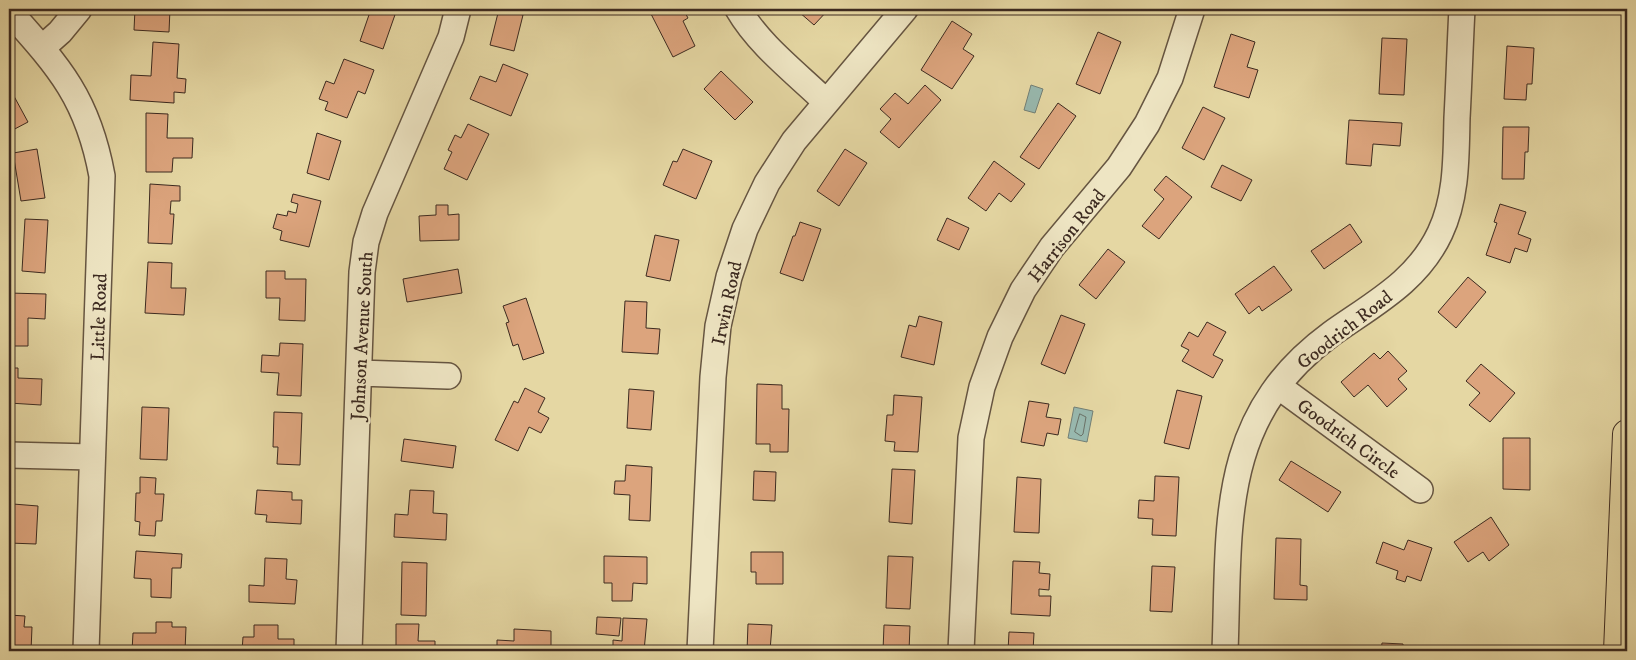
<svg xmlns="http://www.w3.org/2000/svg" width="1636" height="660" font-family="'IM FELL DW Pica',serif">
<rect width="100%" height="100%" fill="#e5d7a3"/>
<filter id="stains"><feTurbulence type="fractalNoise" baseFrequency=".004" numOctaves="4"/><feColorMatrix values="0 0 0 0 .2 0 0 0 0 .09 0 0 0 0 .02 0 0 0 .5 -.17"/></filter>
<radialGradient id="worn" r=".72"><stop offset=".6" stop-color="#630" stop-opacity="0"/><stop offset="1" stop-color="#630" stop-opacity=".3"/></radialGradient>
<!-- water -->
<path fill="#98b8ae" stroke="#737f75" d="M 1031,85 L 1043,89 L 1035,113 L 1024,110 Z
M 1074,407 L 1093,411 L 1087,442 L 1068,438 Z"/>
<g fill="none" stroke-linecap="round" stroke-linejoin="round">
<!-- shore -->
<path stroke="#6a7167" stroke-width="1" d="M 1080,414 L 1086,417 L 1083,434 L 1081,436 L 1075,432 Z"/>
</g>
<!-- building -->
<path fill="#dca47d" stroke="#3c2a20" d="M 135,9 L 170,9 L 169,32 L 134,30 Z
M 371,9 L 397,9 L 383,49 L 360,41 Z
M 499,9 L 523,15 L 514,51 L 490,45 Z
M 657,9 L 683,9 L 688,18 L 683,21 L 695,46 L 673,57 L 650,12 Z
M 801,9 L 829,9 L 814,25 L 799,12 Z
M 952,21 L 972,34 L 963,49 L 974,56 L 952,89 L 921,70 Z
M 1098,32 L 1121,42 L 1100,94 L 1076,84 Z
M 1231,34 L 1255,42 L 1247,67 L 1258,70 L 1249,98 L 1214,87 Z
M 1382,38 L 1407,39 L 1404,95 L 1379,94 Z
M 153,42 L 179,44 L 177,78 L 186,79 L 185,93 L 174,92 L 174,103 L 130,100 L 131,75 L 151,76 Z
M 1507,46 L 1534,48 L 1532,84 L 1527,84 L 1526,100 L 1504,99 Z
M 344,59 L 374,70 L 365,94 L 358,91 L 347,118 L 325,110 L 328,102 L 319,99 L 326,81 L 334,84 Z
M 503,64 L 528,74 L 511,116 L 470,99 L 480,76 L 496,82 Z
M 721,71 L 753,102 L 735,120 L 704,89 Z
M 925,85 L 941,100 L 899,148 L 880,132 L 891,119 L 880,109 L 895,93 L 908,104 Z
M 9,87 L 28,122 L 9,132 Z
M 1058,103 L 1076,116 L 1039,169 L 1020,157 Z
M 1203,107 L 1225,118 L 1204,160 L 1182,148 Z
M 146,113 L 168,114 L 167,138 L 193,138 L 192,158 L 173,158 L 172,172 L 146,172 Z
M 1349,120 L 1402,123 L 1400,146 L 1373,144 L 1371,166 L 1346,164 Z
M 468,124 L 489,134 L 467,180 L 444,169 L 452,152 L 448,150 L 455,135 L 461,138 Z
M 1503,127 L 1529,127 L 1528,152 L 1525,152 L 1524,179 L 1502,179 Z
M 317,133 L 341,141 L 329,180 L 307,173 Z
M 37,149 L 45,198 L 21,201 L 13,153 Z
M 683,149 L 712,161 L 696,199 L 663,185 L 673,161 L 677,162 Z
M 845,149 L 867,163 L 839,206 L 817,191 Z
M 994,161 L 1025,184 L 1011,202 L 999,193 L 986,211 L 968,198 Z
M 1222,165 L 1252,180 L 1241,201 L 1211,187 Z
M 1166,176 L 1192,197 L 1159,239 L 1142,226 L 1164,199 L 1154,190 Z
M 150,184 L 180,186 L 180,201 L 171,201 L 170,214 L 174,214 L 172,244 L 148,243 Z
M 293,194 L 321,201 L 309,247 L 280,240 L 282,231 L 273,228 L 277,214 L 287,216 L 288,211 L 296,213 L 298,204 L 291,202 Z
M 1500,204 L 1526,212 L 1518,234 L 1531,239 L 1527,252 L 1515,248 L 1510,263 L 1486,255 L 1497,223 L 1494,222 Z
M 436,205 L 448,205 L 448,215 L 459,214 L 459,240 L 420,241 L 419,216 L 436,215 Z
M 947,218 L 969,228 L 959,250 L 937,240 Z
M 25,219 L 48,220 L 45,273 L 22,271 Z
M 800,222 L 821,229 L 803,281 L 780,273 L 793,236 L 795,236 Z
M 1350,224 L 1362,242 L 1324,269 L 1311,251 Z
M 655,235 L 679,240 L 670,281 L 646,276 Z
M 1108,249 L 1125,262 L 1096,299 L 1079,285 Z
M 148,262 L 172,263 L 171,288 L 186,288 L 184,315 L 145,313 Z
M 1274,266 L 1292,290 L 1262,311 L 1259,306 L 1249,314 L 1235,294 Z
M 458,269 L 462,293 L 407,302 L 403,279 Z
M 266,271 L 285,271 L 285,279 L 306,279 L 305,321 L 279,320 L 280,298 L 266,298 Z
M 1468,277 L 1486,292 L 1456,328 L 1438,312 Z
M 9,293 L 46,294 L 45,319 L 28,318 L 28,346 L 9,346 Z
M 526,298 L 544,353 L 523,360 L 518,344 L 513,346 L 506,323 L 509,322 L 503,306 Z
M 625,301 L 647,302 L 646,328 L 660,329 L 658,354 L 622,352 Z
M 1061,315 L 1085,324 L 1065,374 L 1041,364 Z
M 919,316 L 942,322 L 934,365 L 901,357 L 909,325 L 916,327 Z
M 1207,322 L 1226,332 L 1213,355 L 1223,360 L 1213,378 L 1182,361 L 1189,350 L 1181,346 L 1189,332 L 1198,337 Z
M 280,343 L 303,344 L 301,396 L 277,395 L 279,373 L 261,372 L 262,355 L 279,356 Z
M 1388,351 L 1407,371 L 1398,379 L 1407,389 L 1387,407 L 1368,385 L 1354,397 L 1341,382 L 1374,353 L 1380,359 Z
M 1481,364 L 1515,393 L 1490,422 L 1469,405 L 1480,393 L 1466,381 Z
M 9,368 L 18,368 L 18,378 L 42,379 L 41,405 L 9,403 Z
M 757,384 L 782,385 L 782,409 L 789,409 L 788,452 L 770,452 L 770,444 L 756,444 Z
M 525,388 L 545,398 L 538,412 L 549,418 L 541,433 L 529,427 L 518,451 L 495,440 L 514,401 L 518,403 Z
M 629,389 L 654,391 L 651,430 L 627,428 Z
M 1177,390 L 1202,396 L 1189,449 L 1164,443 Z
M 894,395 L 922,397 L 918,452 L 894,451 L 895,442 L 885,441 L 887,415 L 893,415 Z
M 1029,401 L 1049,404 L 1046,417 L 1061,419 L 1058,435 L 1047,433 L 1044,446 L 1021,442 Z
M 142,407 L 169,408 L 167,460 L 140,459 Z
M 274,412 L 302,413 L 300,465 L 277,464 L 278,447 L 273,447 Z
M 1503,438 L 1530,438 L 1530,490 L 1503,489 Z
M 404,439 L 456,446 L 453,468 L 401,461 Z
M 1291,461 L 1341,492 L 1328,512 L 1279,480 Z
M 626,465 L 652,467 L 650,521 L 629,520 L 630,495 L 614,494 L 615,481 L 625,481 Z
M 892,469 L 915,470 L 912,524 L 889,522 Z
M 754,471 L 776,472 L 775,501 L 753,500 Z
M 1155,476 L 1179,477 L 1176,536 L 1152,535 L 1153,519 L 1138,518 L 1139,500 L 1154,501 Z
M 140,477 L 156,478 L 155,494 L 164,494 L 162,521 L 156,521 L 155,536 L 139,535 L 140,522 L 135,521 L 136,493 L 140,493 Z
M 1017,477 L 1041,479 L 1039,533 L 1014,532 Z
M 257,490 L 292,492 L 292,500 L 302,500 L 301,524 L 266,522 L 267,515 L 255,514 Z
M 410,490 L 434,491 L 433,513 L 447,514 L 446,540 L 394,537 L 395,514 L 408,515 Z
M 13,504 L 38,506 L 36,544 L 9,543 L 9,517 L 12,517 Z
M 1491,517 L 1509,545 L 1489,561 L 1483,552 L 1468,562 L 1454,542 Z
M 1276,538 L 1301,539 L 1300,585 L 1307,586 L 1307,600 L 1274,599 Z
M 1408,540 L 1432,548 L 1421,581 L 1407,576 L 1405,582 L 1396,579 L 1398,571 L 1376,563 L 1383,542 L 1404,550 Z
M 136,551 L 182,554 L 181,568 L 172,568 L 171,598 L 151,597 L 151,579 L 134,578 Z
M 751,552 L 783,552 L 783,584 L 756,584 L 756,572 L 751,572 Z
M 604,556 L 647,557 L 647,584 L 633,583 L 632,601 L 612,601 L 612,583 L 604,583 Z
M 888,556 L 913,557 L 910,609 L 886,608 Z
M 265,558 L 287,559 L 286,579 L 297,580 L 295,604 L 249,602 L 249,585 L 264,586 Z
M 1013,561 L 1040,562 L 1039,573 L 1050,574 L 1049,590 L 1039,589 L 1039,596 L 1051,596 L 1050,616 L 1011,614 Z
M 402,562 L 427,563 L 426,616 L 401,615 Z
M 1152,566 L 1175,567 L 1172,612 L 1150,611 Z
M 9,615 L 25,616 L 24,627 L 32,627 L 31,651 L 9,651 Z
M 597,617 L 621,618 L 619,636 L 596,634 Z
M 623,618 L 647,619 L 644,651 L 613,651 L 613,640 L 622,641 Z
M 156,622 L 172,622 L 172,627 L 186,627 L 185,651 L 132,651 L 133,633 L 156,633 Z
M 396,624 L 419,624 L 418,641 L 435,641 L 435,651 L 396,651 Z
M 748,624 L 772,625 L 770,651 L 747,651 Z
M 254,625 L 278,625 L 278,639 L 294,639 L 294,651 L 242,651 L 243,637 L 254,637 Z
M 884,625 L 910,626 L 909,651 L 883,651 Z
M 514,629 L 551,631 L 551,651 L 497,651 L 497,640 L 514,641 Z
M 1009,632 L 1034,633 L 1033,651 L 1008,651 Z
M 1382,643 L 1403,644 L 1403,651 L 1381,651 Z"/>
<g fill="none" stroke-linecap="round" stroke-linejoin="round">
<defs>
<path id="minor" d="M 738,9 C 759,45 795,72 825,101
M 9,11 C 60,68 88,99 102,176 L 86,651
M 42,48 L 60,32 L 79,9
M 359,373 L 448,376
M 1278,386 L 1420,490
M 9,455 L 92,457
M 349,651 L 362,272 L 366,242 L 375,213 L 451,37 L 458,9
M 700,651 L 713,377 L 718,326 L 729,277 L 745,229 L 767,183 L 794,141 L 905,9
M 961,651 L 971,438 L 982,387 L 1000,337 L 1023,290 L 1052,247 L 1119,167 L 1147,124 L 1170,78 L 1192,9
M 1225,651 C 1230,525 1217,418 1331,334 C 1373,304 1417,282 1440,233 C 1457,197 1456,157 1457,118 C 1459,82 1460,45 1462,9"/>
<path id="major" d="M 1618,651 L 1627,434"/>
</defs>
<!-- minor casing -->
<use href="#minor" stroke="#665541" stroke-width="28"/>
<!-- major casing -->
<use href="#major" stroke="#3c2a20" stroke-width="30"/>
<!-- minor -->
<use href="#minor" stroke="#eee5c3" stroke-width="25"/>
<!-- major -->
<use href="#major" stroke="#e5d7a3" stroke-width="28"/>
</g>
<g text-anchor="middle" stroke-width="5" stroke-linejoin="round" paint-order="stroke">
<!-- street labels -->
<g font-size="19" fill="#3c2a20" stroke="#eee5c3">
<text transform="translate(1066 235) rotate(-52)" y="7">Harrison Road</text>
<text transform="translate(726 303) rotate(-78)" y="7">Irwin Road</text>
<text transform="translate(98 317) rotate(-88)" y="7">Little Road</text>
<text transform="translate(1344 329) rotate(-38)" y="7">Goodrich Road</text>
<text transform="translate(361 336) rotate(-87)" y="7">Johnson Avenue South</text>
<text transform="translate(1349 438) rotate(36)" y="7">Goodrich Circle</text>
</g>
</g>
<!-- margin -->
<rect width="1636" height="660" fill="none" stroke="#e5d7a3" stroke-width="30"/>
<rect x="10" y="10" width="1616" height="640" fill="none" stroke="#3c2a20" stroke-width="2.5"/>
<rect x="15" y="15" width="1606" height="630" fill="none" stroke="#3c2a20"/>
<rect width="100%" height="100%" filter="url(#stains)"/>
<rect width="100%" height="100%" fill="url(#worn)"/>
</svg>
